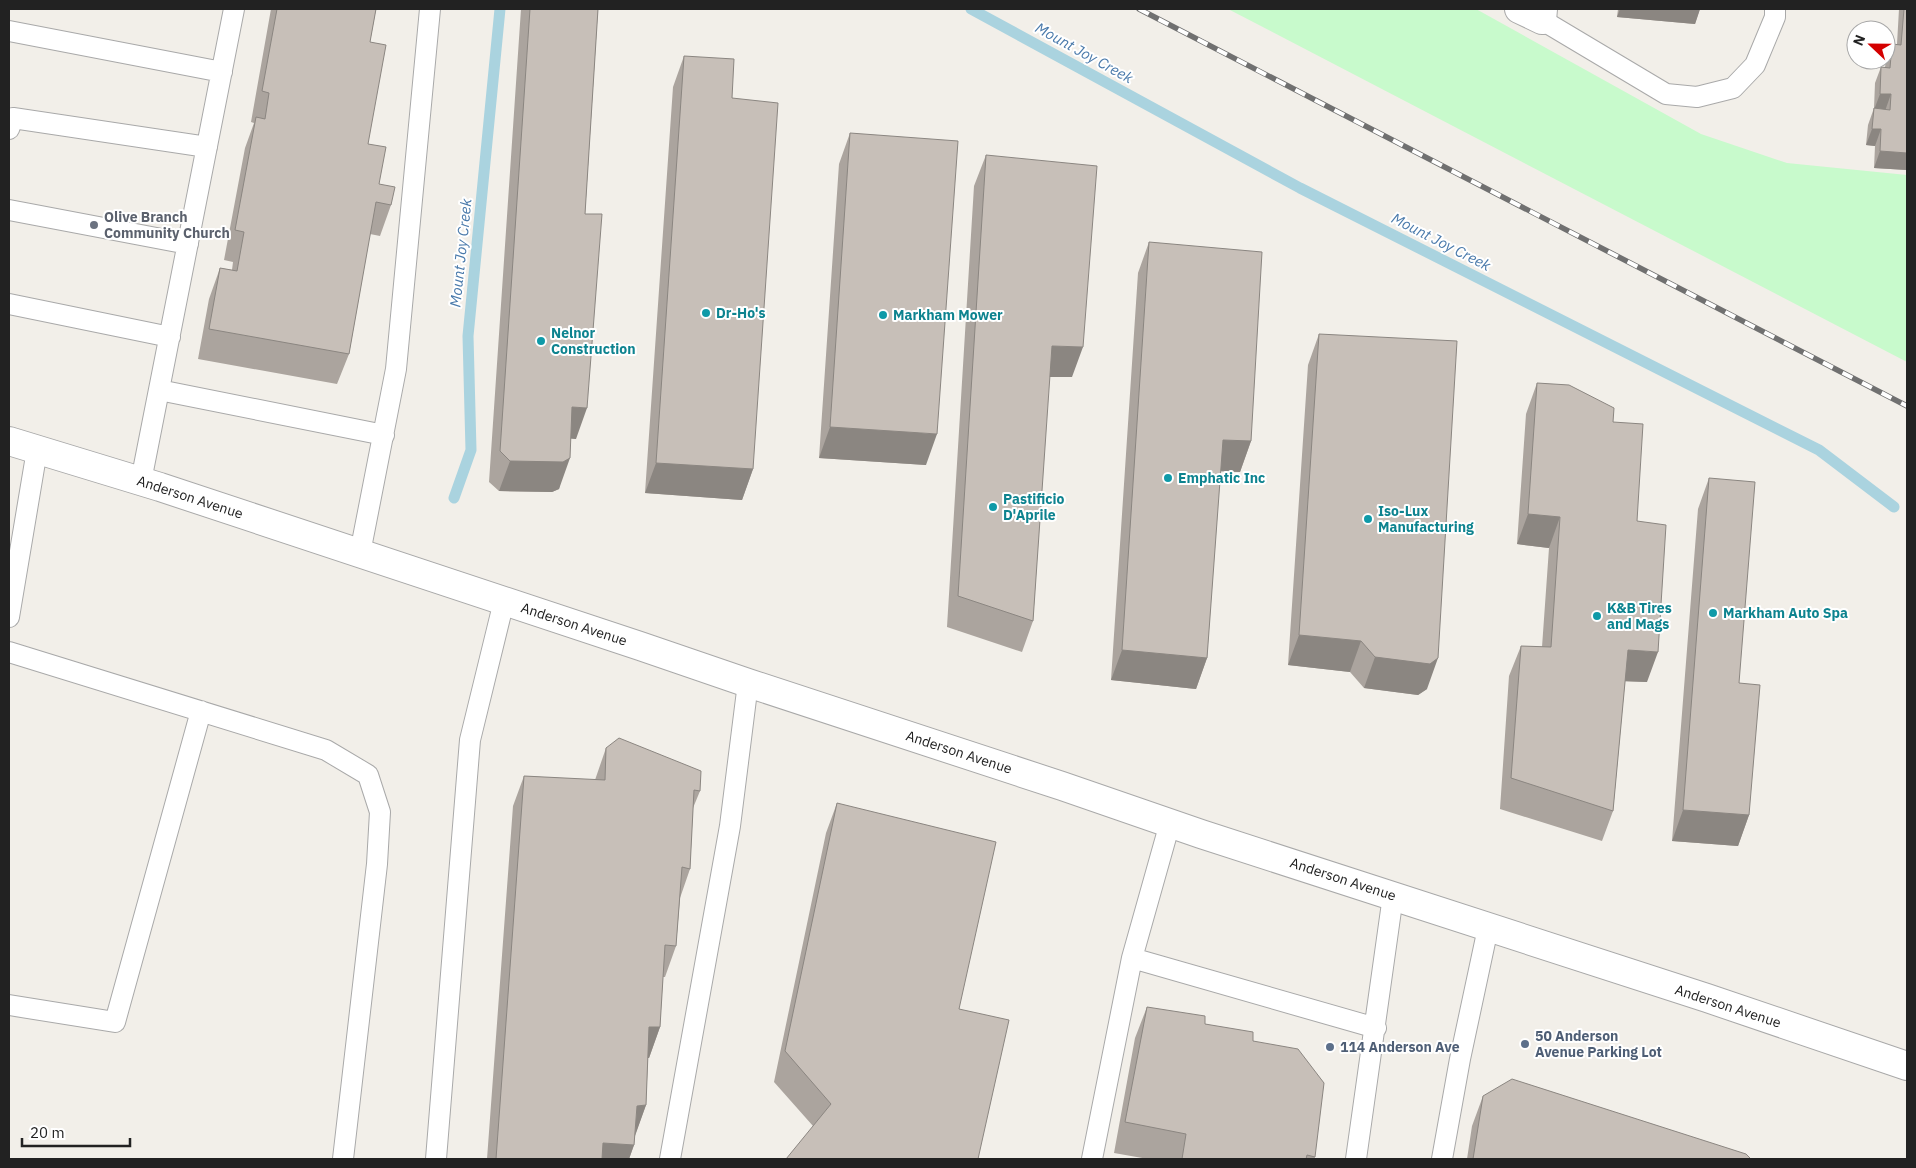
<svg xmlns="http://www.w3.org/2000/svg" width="1916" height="1168" font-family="'IBM Plex Sans',sans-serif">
<rect width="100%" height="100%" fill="#f2efe9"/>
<!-- park -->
<path fill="#c8facc" d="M 1228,9 L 1476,9 L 1701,134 L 1787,163 L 1907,175 L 1907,362 Z"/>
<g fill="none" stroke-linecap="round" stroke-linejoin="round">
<!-- stream -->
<path stroke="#aad3df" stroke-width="11" d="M 971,9 L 1300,188 L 1819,450 L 1894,507
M 454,498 L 471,450 L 468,336 L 500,9"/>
<defs>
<path id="lane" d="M 1542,20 L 1666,94 L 1697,97 L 1733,88 L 1755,65 L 1775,17 L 1775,9
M 9,31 L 222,72
M 9,129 L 13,118 L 207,147
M 9,210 L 188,244
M 9,304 L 170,337
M 159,390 L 384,435
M 141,481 L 234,9
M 360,553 L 396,369 L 430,9
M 9,617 L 37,450
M 9,652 L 326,750 L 368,775 L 380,812 L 377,864 L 343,1159
M 1132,958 L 1376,1028
M 9,1005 L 115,1022 L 201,711
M 436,1159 L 470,740 L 504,601
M 670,1159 L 730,826 L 748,683
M 1092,1159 L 1132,958 L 1170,823
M 1356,1159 L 1393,896
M 1442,1159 L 1460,1059 L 1488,928"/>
<path id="street" d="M 1519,9 L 1542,20 L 1543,9
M 9,441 L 160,487 L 640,646 L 748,683 L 1062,786 L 1201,834 L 1707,998 L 1907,1066"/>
</defs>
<!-- lane casing -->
<use href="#lane" stroke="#a9a9a9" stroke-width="22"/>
<!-- street casing -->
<use href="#street" stroke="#a9a9a9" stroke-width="30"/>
<!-- lane -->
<use href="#lane" stroke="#fff" stroke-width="20"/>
<!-- street -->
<use href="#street" stroke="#fff" stroke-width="28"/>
<defs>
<path id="rail" d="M 1139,9 L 1907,406"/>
</defs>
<!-- rail casing -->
<use href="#rail" stroke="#707070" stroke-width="5.5"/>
<!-- rail -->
<use href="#rail" stroke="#fff" stroke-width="4" stroke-dasharray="11" stroke-linecap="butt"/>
</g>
<!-- wall -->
<path fill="#aba49e" d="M 271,9 L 376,9 L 370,42 L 368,144 L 379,184 L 391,205 L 380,236 L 370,234 L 349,354 L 337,384 L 198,359 L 209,299 L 220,268 L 232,270 L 233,262 L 224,260 L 245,148 L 254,123 L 251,122 Z
M 521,9 L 598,9 L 585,214 L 576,439 L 571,438 L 559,489 L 552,492 L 499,491 L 489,482 Z
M 1618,9 L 1700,9 L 1695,24 L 1617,17 Z
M 1899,9 L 1907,9 L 1907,170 L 1874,168 L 1875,146 L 1866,145 L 1868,125 L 1874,108 L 1875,83 L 1881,67 L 1885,67 L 1886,61 L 1892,44 L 1897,44 Z
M 684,56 L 732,98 L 753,469 L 742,500 L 645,493 L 673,87 Z
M 850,133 L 926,465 L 819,458 L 839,164 Z
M 986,155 L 1072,377 L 1049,377 L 1033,621 L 1022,652 L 947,627 L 974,186 Z
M 1149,242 L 1251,441 L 1240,472 L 1220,471 L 1207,658 L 1196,689 L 1111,680 L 1138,273 Z
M 1319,334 L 1427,689 L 1418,695 L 1364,688 L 1350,672 L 1288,665 L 1308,365 Z
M 1537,383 L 1613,422 L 1637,521 L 1647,682 L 1625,681 L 1613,811 L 1602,841 L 1500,809 L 1509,676 L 1521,646 L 1542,647 L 1549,548 L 1517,544 L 1526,414 Z
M 1709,478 L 1739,683 L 1749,815 L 1738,846 L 1672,841 L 1698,509 Z
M 606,748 L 700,791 L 693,808 L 690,869 L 680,898 L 676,946 L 665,977 L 663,977 L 660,1027 L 649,1058 L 648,1058 L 646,1105 L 635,1135 L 634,1145 L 629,1159 L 487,1159 L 513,806 L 524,776 L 595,780 Z
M 837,803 L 959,1009 L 813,1126 L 774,1082 L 826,833 Z
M 1147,1007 L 1205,1024 L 1253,1041 L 1315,1157 L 1314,1159 L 1148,1159 L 1114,1153 L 1135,1038 Z
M 1483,1096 L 1751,1159 L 1467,1159 L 1472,1126 Z"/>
<!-- shaded-wall -->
<path fill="#8b8681" d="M 1620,9 L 1700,9 L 1695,24 L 1617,17 Z
M 1880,94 L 1891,94 L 1885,111 L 1874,110 Z
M 1872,129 L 1881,129 L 1875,146 L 1866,145 Z
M 1880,151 L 1907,153 L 1907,170 L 1874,168 Z
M 1052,346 L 1083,347 L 1072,377 L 1040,377 Z
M 572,407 L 587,408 L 576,439 L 561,438 Z
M 830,427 L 937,434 L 926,465 L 819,458 Z
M 1223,440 L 1251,441 L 1240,472 L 1212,471 Z
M 570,458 L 559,489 L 552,492 L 499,491 L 510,461 Z
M 656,463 L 753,469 L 742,500 L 645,493 Z
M 1528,514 L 1560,517 L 1549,548 L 1517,544 Z
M 1299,635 L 1361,641 L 1350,672 L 1288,665 Z
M 1122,650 L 1207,658 L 1196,689 L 1111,680 Z
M 1628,650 L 1658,652 L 1647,682 L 1617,681 Z
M 1375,657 L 1438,658 L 1427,689 L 1418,695 L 1364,688 Z
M 1683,810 L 1749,815 L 1738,846 L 1672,841 Z
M 649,1027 L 660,1027 L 649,1058 L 638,1057 Z
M 646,1105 L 635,1136 L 637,1106 Z
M 603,1143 L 634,1145 L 629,1159 L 597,1159 Z"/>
<!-- building -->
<path fill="#c7bfb8" stroke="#8b8681" d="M 277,9 L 376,9 L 370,42 L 386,45 L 368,144 L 386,147 L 379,184 L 395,187 L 391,205 L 376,202 L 349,354 L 209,329 L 220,268 L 237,271 L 244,232 L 235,230 L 256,117 L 265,119 L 269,93 L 262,91 Z
M 530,9 L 598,9 L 585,214 L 602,214 L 587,408 L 572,407 L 570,458 L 563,462 L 510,461 L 500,451 Z
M 1904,9 L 1907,9 L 1907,153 L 1880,151 L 1881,129 L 1872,129 L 1874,108 L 1890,110 L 1891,94 L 1880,94 L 1881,67 L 1890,68 L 1892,44 L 1901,45 Z
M 684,56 L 734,59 L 732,98 L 778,103 L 753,469 L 656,463 Z
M 850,133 L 958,141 L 937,434 L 830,427 Z
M 986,155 L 1097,166 L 1083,347 L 1052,346 L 1033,621 L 958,596 Z
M 1149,242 L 1262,252 L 1251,441 L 1223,440 L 1207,658 L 1122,650 Z
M 1319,334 L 1457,341 L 1438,658 L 1430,664 L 1375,657 L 1361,641 L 1299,635 Z
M 1537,383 L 1569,385 L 1614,408 L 1613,422 L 1643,424 L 1637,521 L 1666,525 L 1658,652 L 1628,650 L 1613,811 L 1511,778 L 1521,646 L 1551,647 L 1560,517 L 1528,514 Z
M 1709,478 L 1755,482 L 1739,683 L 1760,685 L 1749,815 L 1683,810 Z
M 619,738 L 701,771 L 700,791 L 694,790 L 690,869 L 682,867 L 676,946 L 665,945 L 660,1027 L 649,1027 L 646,1105 L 637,1106 L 634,1145 L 603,1143 L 602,1159 L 496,1159 L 524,776 L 605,780 L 606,748 Z
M 837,803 L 996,842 L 959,1009 L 1009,1020 L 978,1159 L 786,1159 L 831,1104 L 785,1051 Z
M 1147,1007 L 1205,1016 L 1205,1024 L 1253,1032 L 1253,1041 L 1298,1049 L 1324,1083 L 1315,1157 L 1307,1155 L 1306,1159 L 1182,1159 L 1186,1134 L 1125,1122 Z
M 1512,1079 L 1746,1154 L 1751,1159 L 1473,1159 L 1483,1096 Z"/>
<!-- markers -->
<circle fill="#6b7280" stroke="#fff" stroke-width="2" cx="94" cy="225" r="5"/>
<g fill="#0f9aa8" stroke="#fff" stroke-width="2">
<circle cx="706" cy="313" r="5"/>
<circle cx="883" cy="315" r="5"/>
<circle cx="541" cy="341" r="5"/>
<circle cx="1168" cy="478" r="5"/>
<circle cx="993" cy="507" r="5"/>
<circle cx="1368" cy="519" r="5"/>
<circle cx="1713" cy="613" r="5"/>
<circle cx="1597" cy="616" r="5"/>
</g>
<g fill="#5c6f8a" stroke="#fff" stroke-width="2">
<circle cx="1525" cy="1044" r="5"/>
<circle cx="1330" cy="1047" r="5"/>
</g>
<g text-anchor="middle" stroke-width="4" stroke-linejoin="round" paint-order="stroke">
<!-- worship labels -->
<g font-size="14" font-weight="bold" fill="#5b616d" stroke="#fff" text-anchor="start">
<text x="104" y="222">Olive Branch<tspan x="104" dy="16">Community Church</tspan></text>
</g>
<!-- culture labels -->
<g font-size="14" font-weight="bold" fill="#0d838f" stroke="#fff" text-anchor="start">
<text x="716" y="318">Dr-Ho's</text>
<text x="893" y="320">Markham Mower</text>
<text x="551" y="338">Nelnor<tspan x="551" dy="16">Construction</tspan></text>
<text x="1178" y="483">Emphatic Inc</text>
<text x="1003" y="504">Pastificio<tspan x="1003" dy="16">D'Aprile</tspan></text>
<text x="1378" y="516">Iso-Lux<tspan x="1378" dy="16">Manufacturing</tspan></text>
<text x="1607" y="613">K&amp;B Tires<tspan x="1607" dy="16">and Mags</tspan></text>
<text x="1723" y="618">Markham Auto Spa</text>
</g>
<!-- street labels -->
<g font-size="14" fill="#222" stroke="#fff">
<text transform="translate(190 497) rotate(18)" y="5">Anderson Avenue</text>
<text transform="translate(574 624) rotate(18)" y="5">Anderson Avenue</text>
<text transform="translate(959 752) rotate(18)" y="5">Anderson Avenue</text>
<text transform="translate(1343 879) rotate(18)" y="5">Anderson Avenue</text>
<text transform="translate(1728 1006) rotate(18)" y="5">Anderson Avenue</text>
</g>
<!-- service labels -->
<g font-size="14" font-weight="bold" fill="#4e5e75" stroke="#fff" text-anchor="start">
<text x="1535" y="1041">50 Anderson<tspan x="1535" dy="16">Avenue Parking Lot</tspan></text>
<text x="1340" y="1052">114 Anderson Ave</text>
</g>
<!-- water labels -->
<g font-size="15" font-style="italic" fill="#4a7aab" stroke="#fff">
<text transform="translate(1084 53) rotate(29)" y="5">Mount Joy Creek</text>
<text transform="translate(1441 242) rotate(27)" y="5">Mount Joy Creek</text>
<text transform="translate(461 253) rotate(-84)" y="5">Mount Joy Creek</text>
</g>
</g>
<!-- border -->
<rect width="1916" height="1168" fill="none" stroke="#222222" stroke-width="20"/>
<!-- north arrow -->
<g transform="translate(1871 45) rotate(292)"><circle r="24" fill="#ffffff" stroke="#a7a7a7"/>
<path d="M0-4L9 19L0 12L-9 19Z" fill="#d40000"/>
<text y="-8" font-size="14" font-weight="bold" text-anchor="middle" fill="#222222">N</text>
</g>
<!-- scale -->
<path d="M22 1138v8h108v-8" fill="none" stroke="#222222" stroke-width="2.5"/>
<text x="30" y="1138" font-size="15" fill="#222222" stroke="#ffffff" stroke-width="4" paint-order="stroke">20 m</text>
</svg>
